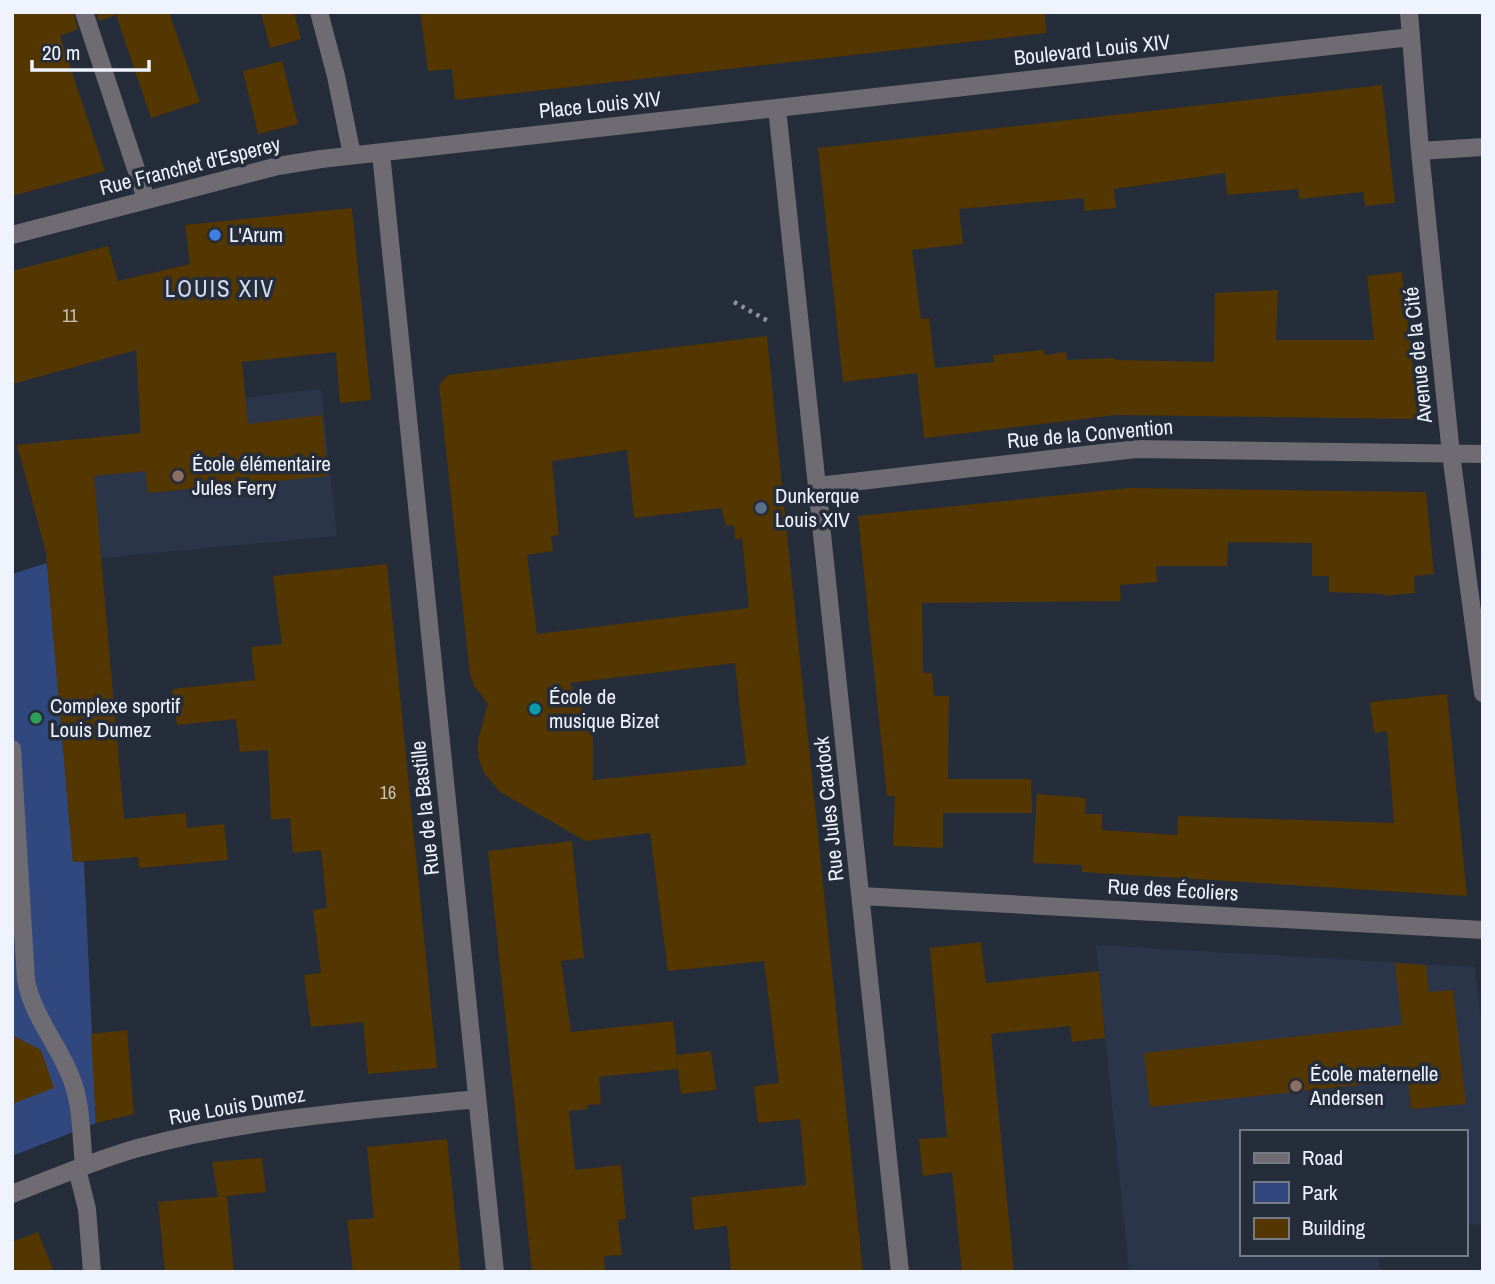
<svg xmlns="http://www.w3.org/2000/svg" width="1495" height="1284" font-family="'Archivo Narrow',sans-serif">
<rect width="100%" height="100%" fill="#252c3a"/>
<!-- built -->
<path fill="#2b3549" d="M 321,389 L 337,536 L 47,563 L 45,544 L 17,445 L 140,433 L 139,410 Z
M 1096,945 L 1475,967 L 1483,1040 L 1483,1224 L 1465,1225 L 1465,1132 L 1241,1132 L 1241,1254 L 1378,1254 L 1380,1272 L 1129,1272 Z"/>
<!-- green -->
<path fill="#30487d" d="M 47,563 L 73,862 L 84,862 L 96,1123 L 12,1156 L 12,574 Z"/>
<!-- building -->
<path fill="#543700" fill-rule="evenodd" d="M 12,12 L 73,12 L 78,29 L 60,36 L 105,171 L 12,196 Z
M 96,12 L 114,12 L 114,16 L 99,21 Z
M 115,12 L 169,12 L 200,102 L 151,118 Z
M 261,12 L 294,12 L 301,39 L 270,48 Z
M 420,12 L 1045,12 L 1046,33 L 455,100 L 452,69 L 428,71 Z
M 282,61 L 298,124 L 258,134 L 243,71 Z
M 1382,85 L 1395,203 L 1365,206 L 1363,192 L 1299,199 L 1298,189 L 1227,195 L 1225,173 L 1114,189 L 1116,208 L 1085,211 L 1083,198 L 959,209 L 963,244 L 912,250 L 921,319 L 929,318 L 935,368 L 994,362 L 993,355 L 1044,350 L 1045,355 L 1066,352 L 1067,360 L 1115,358 L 1115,360 L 1214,362 L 1215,293 L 1278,290 L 1276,340 L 1374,340 L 1367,276 L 1402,272 L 1419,419 L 1116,415 L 924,438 L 917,373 L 843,382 L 818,148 Z
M 352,208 L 371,400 L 340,403 L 336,352 L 242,362 L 248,424 L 322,415 L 328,476 L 148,493 L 145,471 L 94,476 L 124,819 L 186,813 L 187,828 L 224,824 L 228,860 L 139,868 L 138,857 L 73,862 L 46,552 L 17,445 L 141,433 L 136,350 L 12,384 L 12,271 L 108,246 L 118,281 L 190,264 L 185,225 Z
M 767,336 L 777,437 L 863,1272 L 731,1272 L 727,1226 L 694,1230 L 691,1197 L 806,1185 L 800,1119 L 758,1123 L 754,1086 L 779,1083 L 764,961 L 668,971 L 650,833 L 585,841 L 500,792 L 484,773 L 478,756 L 478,740 L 488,704 L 474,686 L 470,675 L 439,385 L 448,375 ZM 627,450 L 634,518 L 721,508 L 726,526 L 734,525 L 735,540 L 742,538 L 749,608 L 537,634 L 527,555 L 553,551 L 551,536 L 559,535 L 552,461 ZM 735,663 L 746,765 L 593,780 L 593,738 L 589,724 L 570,683 Z
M 1129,488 L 1426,492 L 1434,574 L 1414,576 L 1415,593 L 1385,596 L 1384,594 L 1329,592 L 1329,576 L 1312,576 L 1312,543 L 1228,542 L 1227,566 L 1156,566 L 1157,582 L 1120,585 L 1121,601 L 922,603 L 923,673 L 932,673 L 934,696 L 949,696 L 948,779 L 1031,779 L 1032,813 L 943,813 L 943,848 L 893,846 L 895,796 L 887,796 L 858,516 Z
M 387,564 L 437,1068 L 368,1074 L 363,1022 L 311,1027 L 304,975 L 321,973 L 313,910 L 327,908 L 321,850 L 293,853 L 290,818 L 271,820 L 268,750 L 240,752 L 236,719 L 177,725 L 172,689 L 255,680 L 251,647 L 282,644 L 273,576 Z
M 1447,694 L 1467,896 L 1082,872 L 1082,865 L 1033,863 L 1037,794 L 1086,798 L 1085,814 L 1102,814 L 1102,830 L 1177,835 L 1178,816 L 1394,823 L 1387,731 L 1374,733 L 1370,702 Z
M 572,841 L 584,958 L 561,961 L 571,1032 L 673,1021 L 678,1069 L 599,1077 L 601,1104 L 587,1105 L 588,1109 L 569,1111 L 575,1170 L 621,1165 L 626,1219 L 618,1220 L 622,1255 L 604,1256 L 605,1272 L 532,1272 L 488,851 Z
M 981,942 L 986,983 L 1099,971 L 1105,1038 L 1072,1042 L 1070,1026 L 991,1034 L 1014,1272 L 962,1272 L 952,1172 L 923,1176 L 919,1139 L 947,1137 L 930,948 Z
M 1395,963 L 1426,965 L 1429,992 L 1453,990 L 1466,1104 L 1411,1109 L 1408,1080 L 1150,1107 L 1144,1053 L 1402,1025 Z
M 127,1030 L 134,1114 L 96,1123 L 91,1034 Z
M 12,1035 L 41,1050 L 54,1088 L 12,1104 Z
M 711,1051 L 716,1090 L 681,1094 L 676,1055 Z
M 447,1139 L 461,1272 L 353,1272 L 347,1220 L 374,1218 L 367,1147 Z
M 262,1158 L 266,1192 L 218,1197 L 212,1162 Z
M 227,1196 L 234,1272 L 165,1272 L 158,1202 Z
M 38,1232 L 54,1272 L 12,1272 L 12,1242 Z"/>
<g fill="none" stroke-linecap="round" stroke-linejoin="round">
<!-- path -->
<path stroke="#8b919d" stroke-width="4.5" stroke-dasharray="3.5 5" stroke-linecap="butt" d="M 734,302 L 770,322"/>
<!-- minor -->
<path stroke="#6e6b73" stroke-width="18" d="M 84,12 L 146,199
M 319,12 L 336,76 L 352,155
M 1409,12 L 1420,151 L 1451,454 L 1483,693
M 777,108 L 900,1272
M 1420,151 L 1483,147
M 381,153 L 495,1272
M 12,235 L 278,166 L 321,159 L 1411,37
M 818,486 L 1136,449 L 1483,454
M 12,749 L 26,980 C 33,1017 59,1045 72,1080 C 82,1106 81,1138 84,1166
M 861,896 L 1483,930
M 77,1169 L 87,1209 L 92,1272
M 12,1194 C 54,1178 95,1160 138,1148 C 249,1118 363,1111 477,1099"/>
</g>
<!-- markers -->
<circle fill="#3f7fe0" stroke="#252c3a" stroke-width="2.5" cx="215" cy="235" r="7"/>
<g fill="#8d6e63" stroke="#252c3a" stroke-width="2.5">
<circle cx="178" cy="476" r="7"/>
<circle cx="1296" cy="1086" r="7"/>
</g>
<circle fill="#5c6f8a" stroke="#252c3a" stroke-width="2.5" cx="761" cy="508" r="7"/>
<circle fill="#0f9aa8" stroke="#252c3a" stroke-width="2.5" cx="535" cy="709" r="7"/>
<circle fill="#2e9e5b" stroke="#252c3a" stroke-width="2.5" cx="36" cy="718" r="7"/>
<g text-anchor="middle" stroke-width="7" stroke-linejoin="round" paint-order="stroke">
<!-- number labels -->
<g font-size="18" fill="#c8c4be">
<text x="70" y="322">11</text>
<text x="388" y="799">16</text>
</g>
<!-- street labels -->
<g font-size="21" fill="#eef3fd" stroke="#252c3a">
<text transform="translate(1092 50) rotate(-6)" y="7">Boulevard Louis XIV</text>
<text transform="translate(600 105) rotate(-6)" y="7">Place Louis XIV</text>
<text transform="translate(190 166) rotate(-14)" y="7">Rue Franchet d'Esperey</text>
<text transform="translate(1418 355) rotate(-96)" y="7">Avenue de la Cité</text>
<text transform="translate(1090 434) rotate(-5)" y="7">Rue de la Convention</text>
<text transform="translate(425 808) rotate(-96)" y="7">Rue de la Bastille</text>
<text transform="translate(829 809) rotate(-96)" y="7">Rue Jules Cardock</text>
<text transform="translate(1173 890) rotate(3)" y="7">Rue des Écoliers</text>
<text transform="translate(237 1106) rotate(-10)" y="7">Rue Louis Dumez</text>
</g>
<!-- poi labels -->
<g font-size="21" fill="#eef3fd" stroke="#252c3a" text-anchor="start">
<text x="229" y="242">L'Arum</text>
<text x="192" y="471">École élémentaire<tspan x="192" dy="24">Jules Ferry</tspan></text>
<text x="775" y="503">Dunkerque<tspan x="775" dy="24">Louis XIV</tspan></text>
<text x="549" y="704">École de<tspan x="549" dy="24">musique Bizet</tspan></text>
<text x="50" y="713">Complexe sportif<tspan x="50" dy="24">Louis Dumez</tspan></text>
<text x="1310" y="1081">École maternelle<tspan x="1310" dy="24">Andersen</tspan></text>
</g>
<!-- neighbourhood labels -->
<g font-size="23" letter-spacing="2" fill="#d3dcee" stroke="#252c3a">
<text x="220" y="297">LOUIS XIV</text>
</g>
</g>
<!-- border -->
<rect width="1495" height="1284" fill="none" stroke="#eef3fd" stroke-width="28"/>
<!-- legend -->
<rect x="1240" y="1130" width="228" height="126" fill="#252c3a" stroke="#757c88" stroke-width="2"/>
<rect x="1254" y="1153" width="35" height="10" fill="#6e6b73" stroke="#757c88" stroke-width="2"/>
<text x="1302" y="1165" font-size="21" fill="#eef3fd">Road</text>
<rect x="1254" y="1182" width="35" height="21" fill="#30487d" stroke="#757c88" stroke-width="2"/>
<text x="1302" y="1200" font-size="21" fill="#eef3fd">Park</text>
<rect x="1254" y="1218" width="35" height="21" fill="#543700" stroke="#757c88" stroke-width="2"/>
<text x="1302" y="1235" font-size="21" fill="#eef3fd">Building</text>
<!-- scale -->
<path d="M32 60v10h117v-10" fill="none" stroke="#eef3fd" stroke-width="3.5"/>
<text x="42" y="60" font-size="21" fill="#eef3fd" stroke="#252c3a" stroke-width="5" paint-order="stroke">20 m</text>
</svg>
